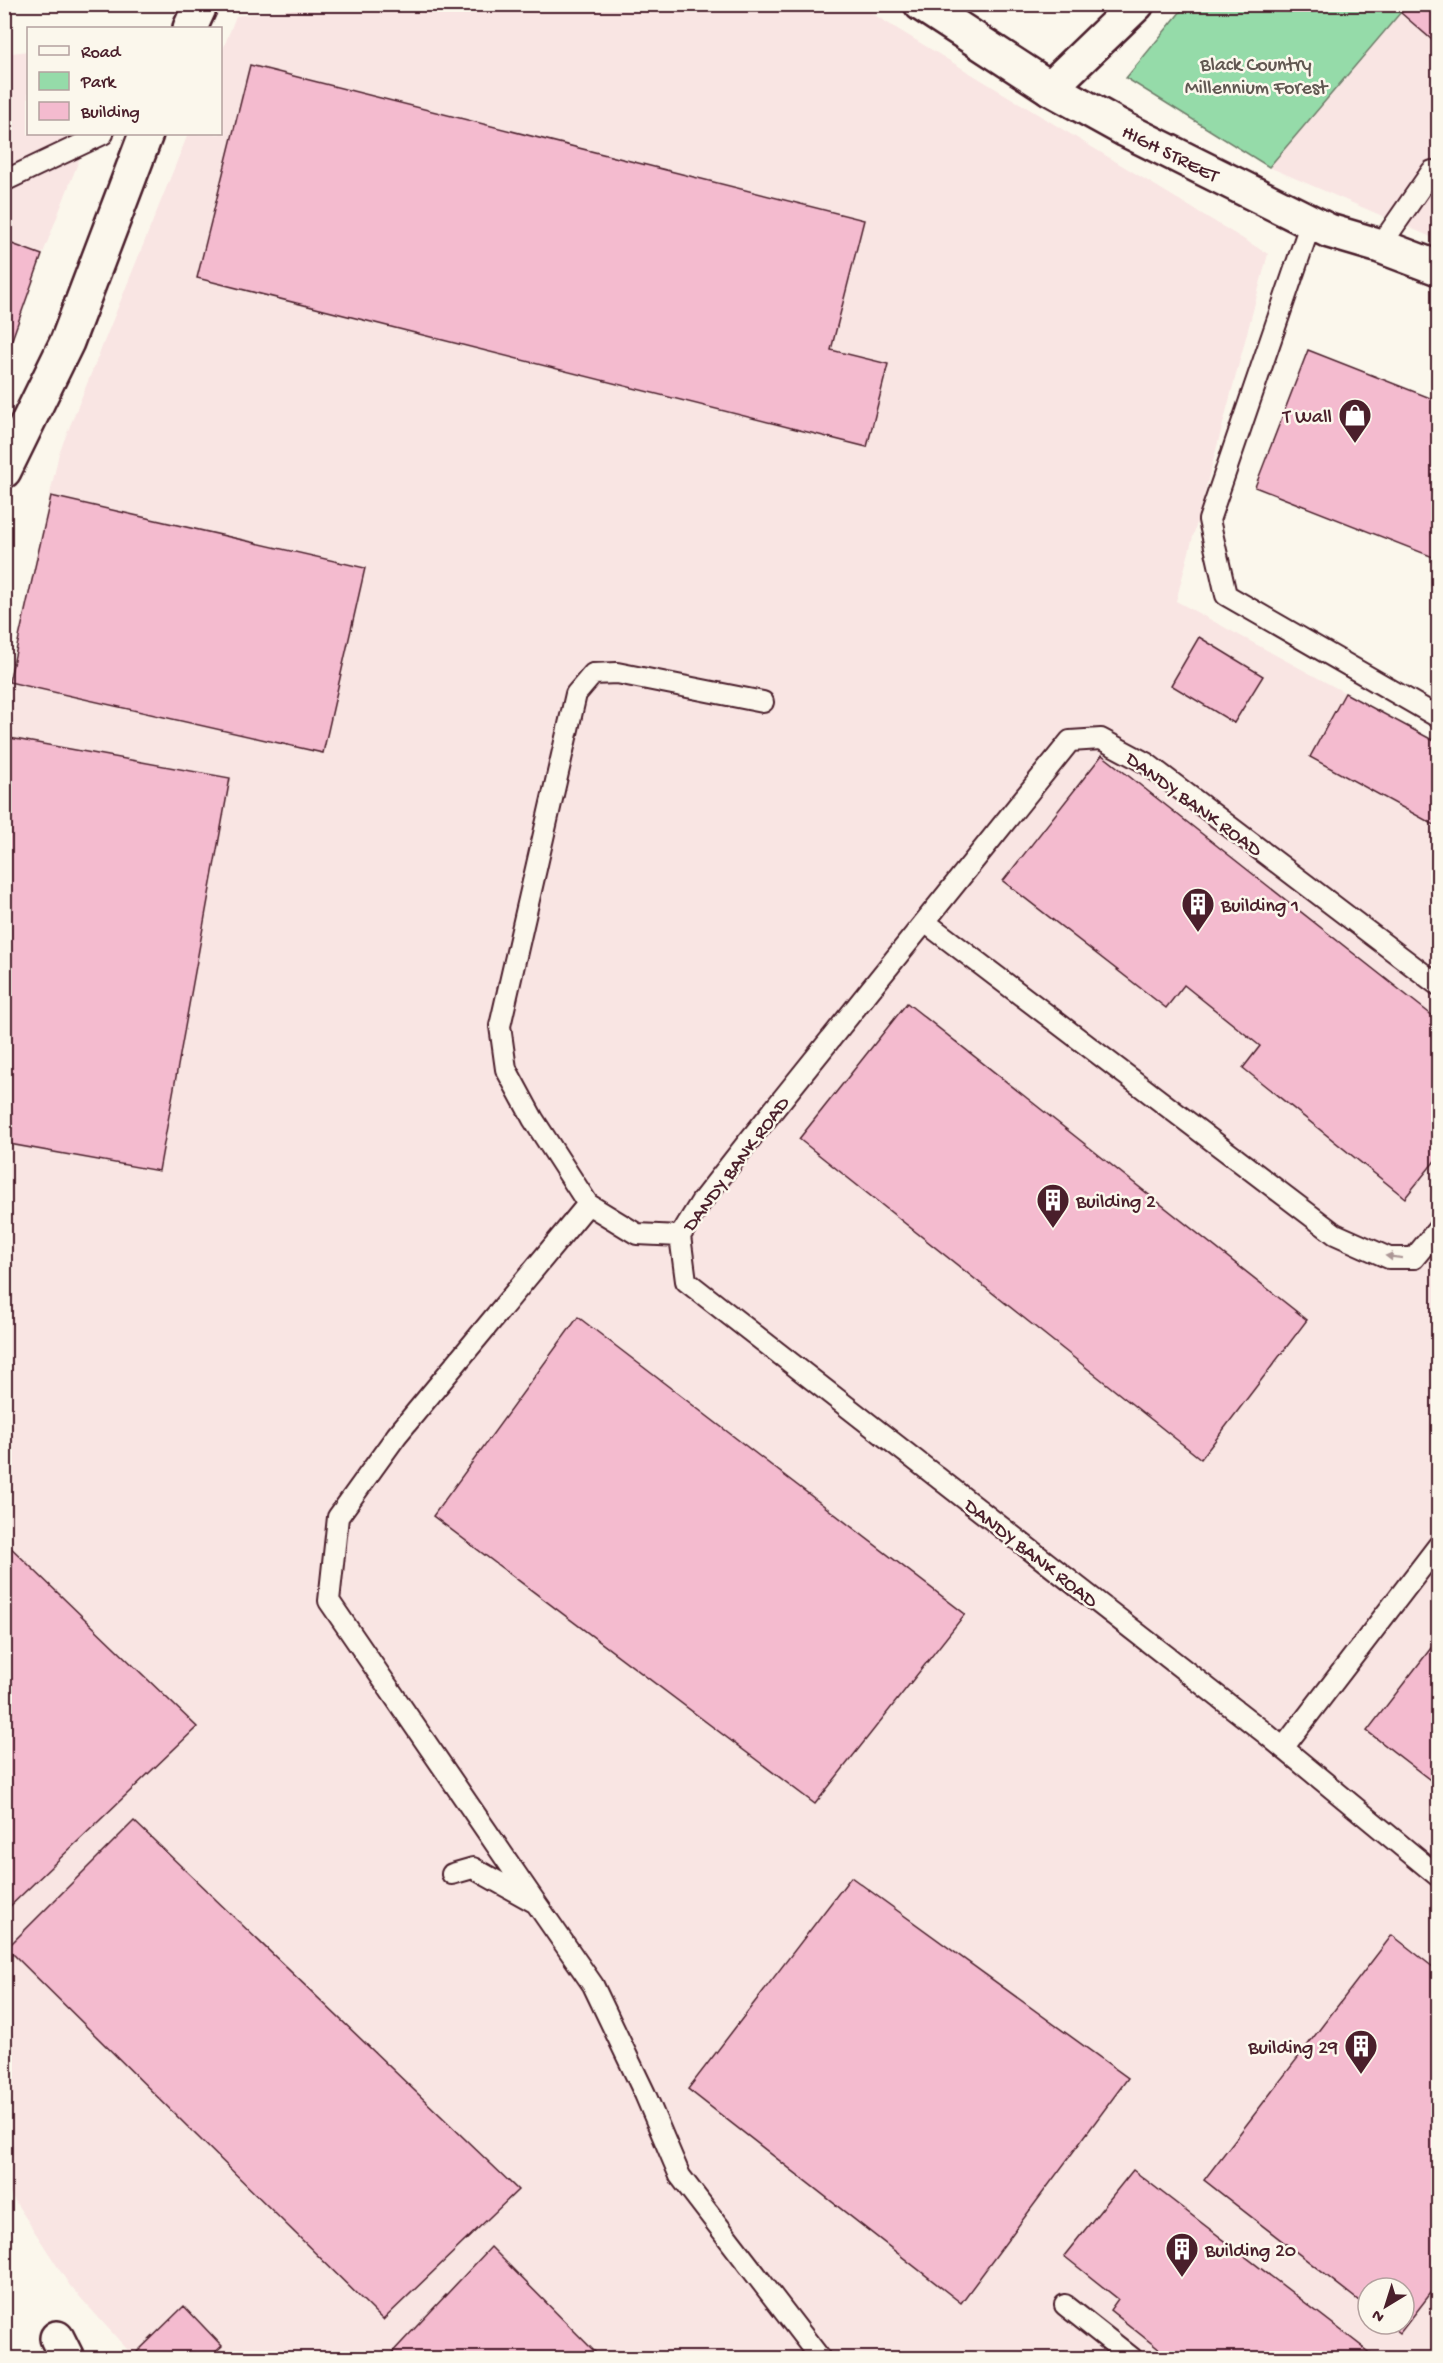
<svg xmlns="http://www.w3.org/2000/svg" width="1443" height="2363" font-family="'Gochi Hand',sans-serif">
<rect width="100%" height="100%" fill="#fbf7ec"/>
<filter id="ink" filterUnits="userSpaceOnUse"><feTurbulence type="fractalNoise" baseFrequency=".0167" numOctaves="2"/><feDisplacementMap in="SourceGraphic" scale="12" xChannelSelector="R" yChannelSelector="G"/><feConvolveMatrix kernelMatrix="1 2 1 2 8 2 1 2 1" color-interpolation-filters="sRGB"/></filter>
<g filter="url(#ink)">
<!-- built -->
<path fill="#f9e5e3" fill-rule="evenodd" d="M 332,4 L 858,5 L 1268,254 L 1176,601 L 1438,743 L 1438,2358 L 135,2358 L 70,2286 L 5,2186 L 4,737 L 9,682 L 59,453 L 188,134 L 220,134 L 221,54 L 236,16 ZM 1368,2288 L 1404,2288 L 1404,2324 L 1368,2324 Z
M 1408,5 L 1438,5 L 1438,240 L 1269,167 Z
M 28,51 L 28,134 L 89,134 L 10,339 L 5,361 L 4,54 Z"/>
<!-- green -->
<path fill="#95dba9" stroke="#707d6a" stroke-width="1.5" d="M 1186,5 L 1186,4 L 1407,5 L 1269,167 L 1126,78 Z"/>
<!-- building -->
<path fill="#f4bbcf" stroke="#4a1f2b" stroke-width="1.5" d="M 1408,4 L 1438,4 L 1438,45 L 1401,13 Z
M 250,65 L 864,220 L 831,350 L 888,364 L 867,447 L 197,278 Z
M 4,241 L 42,255 L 4,362 Z
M 1308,350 L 1438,401 L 1438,559 L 1255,487 Z
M 51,496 L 365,568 L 323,753 L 9,682 Z
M 1199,637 L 1263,676 L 1234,723 L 1171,685 Z
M 1345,693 L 1438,743 L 1438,827 L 1310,757 Z
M 4,737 L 230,778 L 159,1171 L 4,1143 Z
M 1102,755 L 1438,1020 L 1438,1157 L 1405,1198 L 1243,1068 L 1260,1046 L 1184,985 L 1166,1008 L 1003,881 Z
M 907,1003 L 1307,1320 L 1201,1459 L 799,1139 Z
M 578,1317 L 965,1614 L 815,1804 L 433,1516 Z
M 4,1541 L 197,1727 L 4,1912 Z
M 1438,1639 L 1438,1786 L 1367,1731 Z
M 134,1821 L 518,2190 L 383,2320 L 7,1948 Z
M 851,1877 L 1128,2078 L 961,2303 L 688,2089 Z
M 1392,1935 L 1438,1971 L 1438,2284 L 1400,2333 L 1389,2324 L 1404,2324 L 1404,2288 L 1368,2288 L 1368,2308 L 1204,2180 Z
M 1133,2170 L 1377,2358 L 1170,2358 L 1110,2310 L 1118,2299 L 1064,2256 Z
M 491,2247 L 601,2358 L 387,2358 Z
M 184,2306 L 222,2346 L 209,2358 L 138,2358 L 134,2355 Z"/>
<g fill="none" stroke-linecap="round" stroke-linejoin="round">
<defs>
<path id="lane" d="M 4,181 L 103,134
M 1311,222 L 1209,520 L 1226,595 L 1438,717
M 1380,246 L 1432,171
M 925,922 L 1335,1234 L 1389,1258 L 1414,1258 L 1438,1229
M 1438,985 L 1146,763 L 1101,739 L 1070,741 L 747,1143 L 701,1202 L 680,1236 L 686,1281 L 1265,1733 L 1438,1876
M 588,1204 L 533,1119 L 506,1069 L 500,1026 L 576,694 L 593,674 L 617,673 L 763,702
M 1283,1748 L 1438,1546
M 452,1874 L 473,1868 L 536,1903 L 593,1985 L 645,2094 L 680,2176 L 820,2358
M 536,1903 L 329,1601 L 338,1517 L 397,1435 L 588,1204 L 637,1234 L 680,1236
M 1065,2305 L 1132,2358"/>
<path id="street" d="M 190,28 L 201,4
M 1050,88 L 1137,4
M 4,471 L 67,342 L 146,134
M 57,2338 L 67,2358"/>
<g id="primary">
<path id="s1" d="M 921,4 L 1050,88 L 1126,130 L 1329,231 L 1380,246 L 1438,268"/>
</g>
</defs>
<!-- lane casing -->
<use href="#lane" stroke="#4a1f2b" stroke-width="24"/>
<!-- street casing -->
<use href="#street" stroke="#4a1f2b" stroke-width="38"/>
<!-- primary casing -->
<use href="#primary" stroke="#4a1f2b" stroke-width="38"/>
<!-- lane -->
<use href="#lane" stroke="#fbf7ec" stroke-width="20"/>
<!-- street -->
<use href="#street" stroke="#fbf7ec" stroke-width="33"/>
<!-- primary -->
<use href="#primary" stroke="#fbf7ec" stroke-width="33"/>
</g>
<!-- one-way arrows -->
<defs><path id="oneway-solid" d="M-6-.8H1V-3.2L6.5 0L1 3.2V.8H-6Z" transform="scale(1.5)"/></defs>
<use fill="#ab9695" href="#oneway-solid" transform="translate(1394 1257) rotate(-173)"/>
</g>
<!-- icons -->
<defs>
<symbol id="shop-pin" viewBox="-11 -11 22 30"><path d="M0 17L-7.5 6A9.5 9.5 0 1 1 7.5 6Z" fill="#4a1f2b" stroke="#fbf7ec"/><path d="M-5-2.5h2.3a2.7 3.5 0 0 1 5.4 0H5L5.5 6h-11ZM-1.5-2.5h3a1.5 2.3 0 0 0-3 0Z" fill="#fff"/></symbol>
<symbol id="building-pin" viewBox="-11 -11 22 30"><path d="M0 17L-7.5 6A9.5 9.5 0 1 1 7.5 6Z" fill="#4a1f2b" stroke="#fbf7ec"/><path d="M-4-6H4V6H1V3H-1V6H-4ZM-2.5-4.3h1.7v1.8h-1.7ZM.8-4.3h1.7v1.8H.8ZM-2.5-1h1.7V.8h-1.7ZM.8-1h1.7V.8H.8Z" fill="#fff"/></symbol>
</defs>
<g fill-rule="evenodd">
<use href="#shop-pin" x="1336" y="396" width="38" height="52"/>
<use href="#building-pin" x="1179" y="885" width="38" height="52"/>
<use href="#building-pin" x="1034" y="1181" width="38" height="52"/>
<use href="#building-pin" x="1342" y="2027" width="38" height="52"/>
<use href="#building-pin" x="1163" y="2230" width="38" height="52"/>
</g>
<g text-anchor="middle" stroke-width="5" stroke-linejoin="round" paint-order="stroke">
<!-- park labels -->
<g font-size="20" fill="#605751" stroke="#fbf7ec">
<text x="1256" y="70">Black Country<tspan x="1256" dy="23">Millennium Forest</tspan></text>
</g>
<!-- street labels -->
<g font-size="20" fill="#4a1f2b" stroke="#fbf7ec">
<text dy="7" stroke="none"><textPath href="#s1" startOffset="291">HIGH STREET</textPath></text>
<text transform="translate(1195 803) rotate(36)" y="7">DANDY BANK ROAD</text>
<text transform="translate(735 1163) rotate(-53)" y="7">DANDY BANK ROAD</text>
<text transform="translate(1032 1552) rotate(38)" y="7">DANDY BANK ROAD</text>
</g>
<!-- poi labels -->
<g font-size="20" fill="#4a1f2b" stroke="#fbf7ec" text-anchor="start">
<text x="1332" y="422" text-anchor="end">T Wall</text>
<text x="1221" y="911">Building 1</text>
<text x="1076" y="1207">Building 2</text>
<text x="1338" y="2053" text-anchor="end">Building 29</text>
<text x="1205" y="2256">Building 20</text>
</g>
</g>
<!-- margin -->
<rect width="1443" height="2363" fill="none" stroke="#fbf7ec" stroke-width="24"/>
<rect x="12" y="12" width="1419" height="2339" fill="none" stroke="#4a1f2b" stroke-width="2" filter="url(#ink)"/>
<!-- legend -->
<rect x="27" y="27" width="195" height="108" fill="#fbf7ec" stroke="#b4a19f" stroke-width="1.5"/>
<rect x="39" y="46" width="30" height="9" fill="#fbf7ec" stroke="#b4a19f" stroke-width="1.5"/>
<text x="81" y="57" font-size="18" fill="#4a1f2b">Road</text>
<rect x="39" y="72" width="30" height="18" fill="#95dba9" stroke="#b4a19f" stroke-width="1.5"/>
<text x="81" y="87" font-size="18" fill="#4a1f2b">Park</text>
<rect x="39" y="102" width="30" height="18" fill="#f4bbcf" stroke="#b4a19f" stroke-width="1.5"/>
<text x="81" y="117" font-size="18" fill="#4a1f2b">Building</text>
<!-- north arrow -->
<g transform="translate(1386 2306) rotate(218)"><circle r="28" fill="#fbf7ec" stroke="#b4a19f" stroke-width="1.5"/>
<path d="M0-4.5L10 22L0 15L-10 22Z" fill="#4a1f2b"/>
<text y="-9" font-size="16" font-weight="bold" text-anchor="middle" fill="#4a1f2b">N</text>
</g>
</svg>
